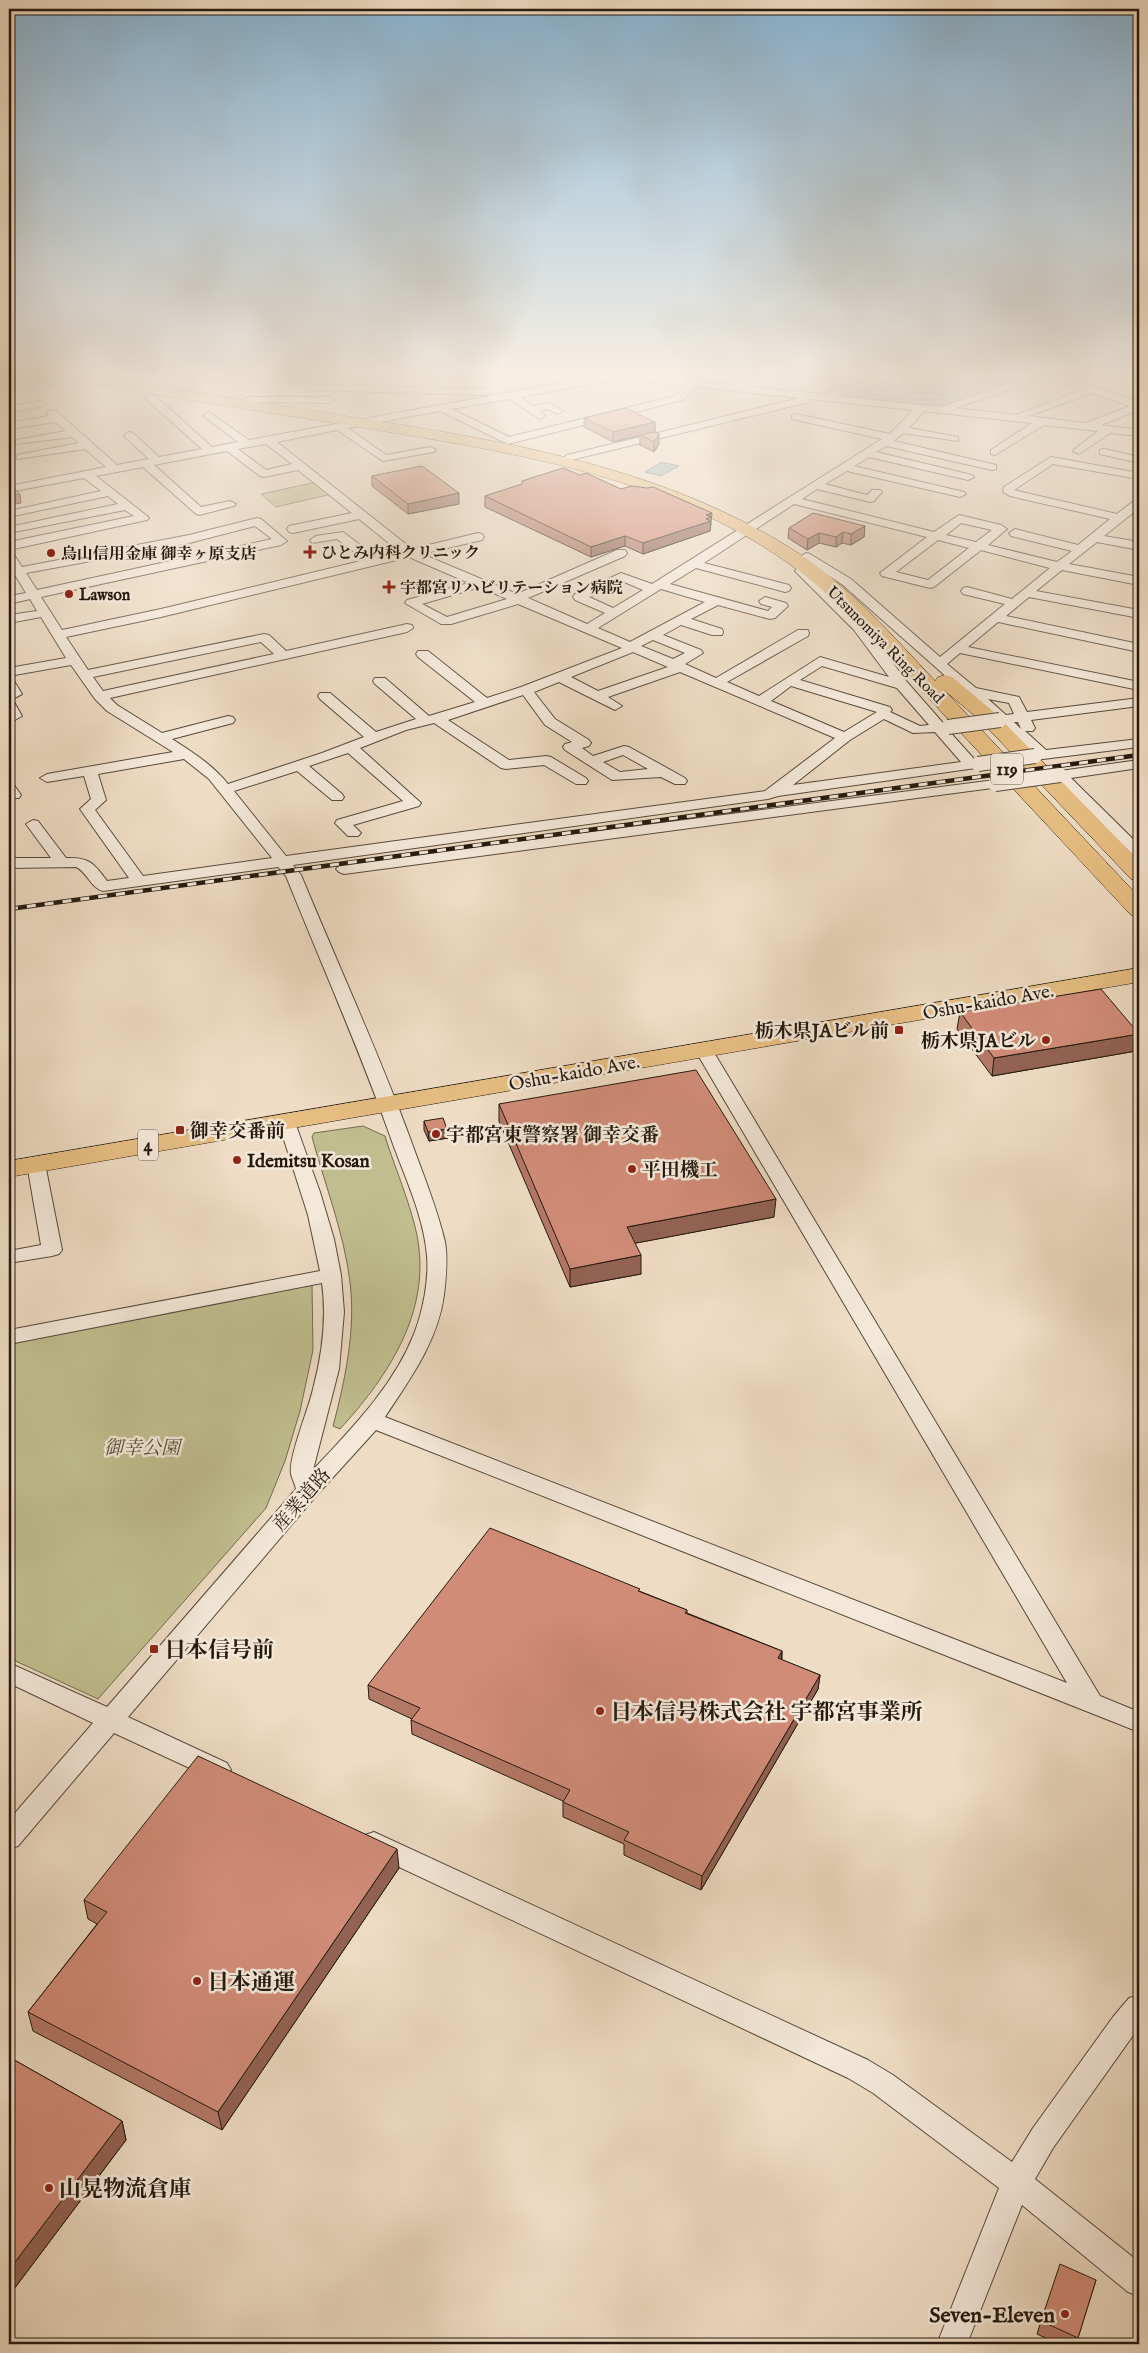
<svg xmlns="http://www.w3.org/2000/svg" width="1148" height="2353" font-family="'IM FELL English','Noto Serif JP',serif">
<rect width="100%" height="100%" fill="#eedcc4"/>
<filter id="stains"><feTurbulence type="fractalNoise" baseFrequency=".004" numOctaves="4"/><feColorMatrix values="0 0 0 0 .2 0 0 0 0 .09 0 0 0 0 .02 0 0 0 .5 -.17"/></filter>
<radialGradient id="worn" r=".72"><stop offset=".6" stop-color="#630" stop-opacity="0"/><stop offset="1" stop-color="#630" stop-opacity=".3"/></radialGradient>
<!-- green -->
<path fill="#c0be8f" stroke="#726c4e" d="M 317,482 L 332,494 L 276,507 L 261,494 Z
M 363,1126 L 385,1136 C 395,1169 416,1216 419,1249 C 427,1319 384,1381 340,1429 L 333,1426 C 345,1381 356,1329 350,1282 C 344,1233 325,1185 312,1137 L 314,1133 Z
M 296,1279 L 312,1284 L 313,1350 L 300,1411 L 285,1461 L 266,1508 L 98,1699 L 9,1658 L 9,1337 Z"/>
<!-- water -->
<path fill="#9bbaba" stroke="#6b7a75" d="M 913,376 L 944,376 L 991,392 L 948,405 L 906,404 L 838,397 L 837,395 Z
M 51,380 L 69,382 L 35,390 L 9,393 L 9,390 Z
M 662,462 L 679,466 L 661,476 L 645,472 Z"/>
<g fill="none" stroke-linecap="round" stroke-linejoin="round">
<!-- shore -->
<path stroke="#606a64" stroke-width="1" d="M 909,376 L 905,383 L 874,391 L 872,395 L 906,399 L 948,400 L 970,393 L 969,390 L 948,383 L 946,376
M 915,376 L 913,384 L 908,390 L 909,393 L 947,394 L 948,390 L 941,384 L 940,376"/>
<defs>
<path id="minor" d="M 313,376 L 323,376 L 317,385 L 485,389 L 490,392 L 485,395 L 306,390 L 305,388 Z
M 599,376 L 654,376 L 732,385 L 752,376 L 768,376 L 745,386 L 827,395 L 828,392 L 888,376 L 907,376 L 837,396 L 941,407 L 1030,376 L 1060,376 L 1139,402 L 1139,410 L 1101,425 L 1139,430 L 1139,436 L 1110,433 L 1079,454 L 1073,451 L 1075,449 L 1098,431 L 1044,425 L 995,455 L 991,454 L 991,450 L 1032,423 L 924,411 L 909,428 L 958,437 L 958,441 L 903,433 L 894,441 L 996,465 L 996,469 L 992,470 L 886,446 L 876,452 L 972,475 L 974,477 L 968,480 L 869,457 L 854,466 L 964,492 L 966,494 L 960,497 L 847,471 L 825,484 L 867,495 L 872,490 L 880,490 L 882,492 L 874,501 L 870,502 L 817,489 L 802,499 L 934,532 L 959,515 L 1001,525 L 1007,529 L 988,545 L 1057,562 L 1072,551 L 1011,536 L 1009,533 L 1015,529 L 1078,545 L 1110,519 L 1010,496 L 1003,492 L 1004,487 L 1051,457 L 1139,473 L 1139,479 L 1053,464 L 1014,490 L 1117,514 L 1135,500 L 1139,499 L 1139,508 L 1104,536 L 1139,542 L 1139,550 L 1097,542 L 1069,564 L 1139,577 L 1139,585 L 1062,570 L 1036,591 L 1139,610 L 1139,618 L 1029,597 L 1006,616 L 1139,644 L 1139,652 L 998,622 L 968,647 L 1139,682 L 1139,690 L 960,653 L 947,664 L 976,688 L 1019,697 L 1027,712 L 1139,698 L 1139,706 L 1031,720 L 1035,728 L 1033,731 L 1025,731 L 1046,750 L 1139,739 L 1139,747 L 1035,760 L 1030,759 L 1028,756 L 1032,753 L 1000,724 L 995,723 L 994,719 L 843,585 L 800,557 L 806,553 L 810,554 L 851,579 L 940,657 L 1005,604 L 963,594 L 961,591 L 963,588 L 967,587 L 1012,599 L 1050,568 L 981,550 L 934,587 L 930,588 L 882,576 L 880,573 L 927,537 L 794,504 L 704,563 L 789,585 L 791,588 L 789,591 L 785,592 L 696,568 L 670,584 L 768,611 L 772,607 L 761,604 L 759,601 L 765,597 L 786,603 L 788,606 L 775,618 L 770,619 L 718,605 L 691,619 L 722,629 L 723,632 L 722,635 L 712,635 L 681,625 L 663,635 L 701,650 L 703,653 L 685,664 L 716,678 L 798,630 L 808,630 L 809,633 L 808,636 L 727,682 L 759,696 L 820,657 L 889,677 L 854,630 L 795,571 L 797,568 L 805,568 L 864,624 L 907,682 L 943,723 L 953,724 L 955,727 L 949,731 L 975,760 L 983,761 L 985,764 L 983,767 L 778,796 L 768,799 L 293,865 L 301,875 C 337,962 377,1049 410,1138 C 422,1172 437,1207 445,1242 C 448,1259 446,1278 444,1295 C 438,1341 410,1379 385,1417 L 1067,1683 L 695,1050 L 698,1046 L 710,1046 L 1100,1696 L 1139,1712 L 1139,1732 L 376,1430 L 316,1496 L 128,1717 L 227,1763 L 231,1770 L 227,1777 L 218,1780 L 209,1777 L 114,1733 L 18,1846 L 9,1849 L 9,1820 L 93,1723 L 9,1683 L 9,1663 L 107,1707 L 296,1489 C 295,1484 292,1479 291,1474 C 288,1458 309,1408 313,1389 C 322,1355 327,1319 322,1283 L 9,1344 L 9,1330 L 320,1271 L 308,1215 L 278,1121 L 281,1117 L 293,1117 L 320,1192 L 334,1239 L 341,1275 L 344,1312 L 339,1369 L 313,1470 C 351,1429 393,1387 414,1334 C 423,1311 429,1280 427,1256 C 424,1218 407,1182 394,1147 C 362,1055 322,966 286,876 L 278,867 L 103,891 C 91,888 87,872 76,867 L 9,868 L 9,858 L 51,858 L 26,824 L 33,820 L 38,821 L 66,858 C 89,857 94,863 107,881 L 129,878 L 80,809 L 91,799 L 84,776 L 47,782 L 40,778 L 47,774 L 173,752 L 107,711 L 95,699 L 71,665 L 9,676 L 9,668 L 66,658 L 41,617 L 9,623 L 9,615 L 37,611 L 30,599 L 9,604 L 9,596 L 26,593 L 9,565 L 9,552 L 13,553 L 22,567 L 189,535 L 257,518 L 261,519 L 287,541 L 281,545 L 41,597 L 62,630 L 161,609 L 365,560 L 337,539 L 312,543 L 310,540 L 316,536 L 343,532 L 377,558 L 400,552 L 359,519 L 293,533 L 289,532 L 287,529 L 289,526 L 352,513 L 298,470 L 264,477 L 260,476 L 227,451 L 154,465 L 201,507 L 230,501 L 236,504 L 234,506 L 199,515 L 195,513 L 143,467 L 96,476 L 147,516 L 149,518 L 147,520 L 9,550 L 9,542 L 134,516 L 125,510 L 9,533 L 9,527 L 118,504 L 108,496 L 9,517 L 9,511 L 101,491 L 84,478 L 9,492 L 9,486 L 106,467 L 85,449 L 17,459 L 17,455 L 79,443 L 72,437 L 16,444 L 16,440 L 66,431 L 55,422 L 10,429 L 9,423 L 49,416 L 47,413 L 48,411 L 56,411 L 117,465 L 149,459 L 125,437 L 124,435 L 129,432 L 133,433 L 159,457 L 202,449 L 147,400 L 146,398 L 151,395 L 155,396 L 212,447 L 238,442 L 205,417 L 204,415 L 209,412 L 249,440 ZM 1045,378 L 1082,390 L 1016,415 L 955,408 ZM 620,379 L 686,386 L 675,396 L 509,437 L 452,409 L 509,399 L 540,419 L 545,416 L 539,411 L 547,409 L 558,414 L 563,411 L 549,403 L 532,406 L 520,397 ZM 697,387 L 800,398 L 567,455 L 558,461 L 564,464 L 575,459 L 809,402 L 810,399 L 913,410 L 890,434 L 796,414 L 792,415 L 792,419 L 882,439 L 652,584 L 621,573 L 575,594 L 573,597 L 575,600 L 605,613 L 587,624 L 528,598 L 625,556 L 627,553 L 625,550 L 617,550 L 517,594 L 422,554 L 482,540 L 484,537 L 482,534 L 478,533 L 412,549 L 277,442 L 337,430 L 383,461 L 434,452 L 436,450 L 430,447 L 386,455 L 348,428 L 440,411 L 508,444 L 683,400 ZM 1092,393 L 1130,406 L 1086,423 L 1029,416 ZM 266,444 L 292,464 L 266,470 L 238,449 ZM 961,523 L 992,530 L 976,542 L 946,535 ZM 255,526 L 272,539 L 37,590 L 26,573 L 189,543 ZM 938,540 L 969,548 L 928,580 L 896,572 ZM 409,557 L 469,583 L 407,600 L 405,603 L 441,624 L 451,624 L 518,604 L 622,648 L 521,687 L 487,698 L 428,651 L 418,651 L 416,654 L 418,657 L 475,702 L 429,716 L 385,678 L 375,678 L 373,681 L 375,684 L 416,719 L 376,732 L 330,693 L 320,693 L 318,696 L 320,699 L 364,737 L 322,753 L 228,784 C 212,764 192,752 172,739 L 233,723 L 235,720 L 233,717 L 228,716 L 162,733 L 117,705 L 110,698 L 407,632 L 413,628 L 412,625 L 407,624 L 286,651 L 269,635 L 264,634 L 88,670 L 66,637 L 161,617 ZM 622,581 L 643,590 L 613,608 L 589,597 ZM 480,587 L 507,599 L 447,617 L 422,604 ZM 661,589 L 705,602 L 630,642 L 598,628 ZM 653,640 L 685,653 L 673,659 L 641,646 ZM 261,642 L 274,654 L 103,691 L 93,677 ZM 633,652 L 668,667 L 598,691 L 571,677 ZM 822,666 L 897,688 L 929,725 L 920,726 L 890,712 L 892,710 L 890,707 L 800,680 ZM 680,672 L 835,738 L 765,791 L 286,856 L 234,791 L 297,771 L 332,800 L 342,800 L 344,797 L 342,794 L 309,766 L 348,753 L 403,801 L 337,820 L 335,823 L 348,836 L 358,836 L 361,833 L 353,825 L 419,806 L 421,803 L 360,748 L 406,730 L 434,723 L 501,768 L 506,769 L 544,765 L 576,784 L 586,784 L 588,781 L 586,778 L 551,757 L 546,756 L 509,760 L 448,720 L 523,695 L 545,725 L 572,742 L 565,744 L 563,747 L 565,750 L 612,780 L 661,777 L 675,784 L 685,784 L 687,781 L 685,778 L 629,747 L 624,746 L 593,756 L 582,748 L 589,746 L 591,743 L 589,740 L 555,719 L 534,692 L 559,682 L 615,710 L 622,706 L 608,697 ZM 791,686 L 877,712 L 844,732 L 771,701 ZM 988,699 L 1009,703 L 1014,714 L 1006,715 ZM 884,719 L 913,733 L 935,732 L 961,762 L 793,785 L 850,740 ZM 1014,722 L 1018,722 L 1021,729 ZM 623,755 L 648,769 L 620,772 L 603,762 ZM 184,759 L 209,779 L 272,858 L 143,876 L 95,810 L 106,800 L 98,774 Z
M 1102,376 L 1118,376 L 1139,384 L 1139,390 Z
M 249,397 L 330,397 L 335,400 L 330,403 L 245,402 L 244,400 Z
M 41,401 L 46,404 L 45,406 L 9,412 L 9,406 Z
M 1104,449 L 1139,457 L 1139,463 L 1100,454 L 1100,450 Z
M 9,680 L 14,681 L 22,694 L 9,701 L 14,702 L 22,716 L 15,720 L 9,717 Z
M 1139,760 L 1139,768 L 1071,778 L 1139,845 L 1139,858 L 1134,856 L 1053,775 L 1060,771 Z
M 995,780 L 1002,784 L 1000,787 L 344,874 L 339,872 L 336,869 L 339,866 L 344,864 Z
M 9,784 L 14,785 L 21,795 L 19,798 L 9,798 Z
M 36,1158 L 43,1160 L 45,1164 L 62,1250 L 59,1254 L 52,1256 L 9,1263 L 9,1251 L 41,1245 L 27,1164 L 29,1160 Z
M 374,1832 L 868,2060 L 893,2075 L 1012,2162 L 1033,2128 L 1113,2017 L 1129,1998 L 1139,1995 L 1139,2027 L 1053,2148 L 1035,2179 L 1139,2262 L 1139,2296 L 1128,2292 L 1022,2205 L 967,2344 L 937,2344 L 999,2188 L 873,2093 L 848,2078 L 365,1851 L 361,1843 L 365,1835 Z"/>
<path id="highway" d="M 63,376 L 100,376 C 186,391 272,404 358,418 C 511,442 666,468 798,553 C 850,587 893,636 935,681 L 938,677 L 945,675 L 952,677 L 995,713 L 1139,861 L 1139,881 L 1131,879 L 981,721 L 944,690 L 1139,897 L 1139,917 L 1131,915 C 1070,850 1009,784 948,719 C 898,665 849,606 788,563 C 662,473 502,451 353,426 C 258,411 164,396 70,381 Z
M 1139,968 L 1139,982 L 9,1177 L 9,1161 Z"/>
</defs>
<!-- minor casing -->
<use href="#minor" stroke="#564a3c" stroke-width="2"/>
<!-- highway casing -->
<use href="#highway" stroke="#241a0e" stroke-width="1"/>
<!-- minor -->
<use href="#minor" fill="#f4e8d9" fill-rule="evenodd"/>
<!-- highway -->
<use href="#highway" fill="#e7be82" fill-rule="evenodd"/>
<defs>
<path id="rail" d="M 9,909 L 1139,755"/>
</defs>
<!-- rail casing -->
<use href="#rail" stroke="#241a0e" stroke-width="4.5"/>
<!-- rail -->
<use href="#rail" stroke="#f4e8d9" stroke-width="3" stroke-dasharray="9" stroke-linecap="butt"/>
<defs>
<path id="minor-bridge" d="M 948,727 L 1000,720
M 978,764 L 1035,756
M 995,784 L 1060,775"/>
</defs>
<!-- minor-bridge casing -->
<use href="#minor-bridge" stroke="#564a3c" stroke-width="16" stroke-linecap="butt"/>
<!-- minor-bridge -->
<use href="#minor-bridge" stroke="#f4e8d9" stroke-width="14"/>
</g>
<!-- wall -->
<path fill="#b47867" stroke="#241a0e" d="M 584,418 L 655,422 L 655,432 L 613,442 L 584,427 Z
M 640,435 L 659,444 L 654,452 L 640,445 Z
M 580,475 L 711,523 L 710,531 L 643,554 L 625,546 L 591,557 L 485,507 L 485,496 Z
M 372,476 L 459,504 L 408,514 L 372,486 Z
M 865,526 L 864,537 L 851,545 L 842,543 L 836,547 L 819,543 L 807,550 L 788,538 L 789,528 Z
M 960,1012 L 1136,1051 L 992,1076 L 957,1029 Z
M 499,1104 L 774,1217 L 635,1243 L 641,1274 L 570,1287 L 499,1121 Z
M 424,1121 L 448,1138 L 429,1141 L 424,1130 Z
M 639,1591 L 687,1610 L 687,1613 L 782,1651 L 782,1660 L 820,1675 L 818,1689 L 701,1890 L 624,1855 L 624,1844 L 563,1817 L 563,1801 L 412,1734 L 411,1720 L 412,1719 L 369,1699 L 368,1685 Z
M 399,1868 L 222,2130 L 33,2031 L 28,2012 L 97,1924 L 88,1919 L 84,1900 Z
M 9,2057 L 122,2121 L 126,2140 L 14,2289 L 9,2285 Z
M 1096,2280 L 1076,2344 L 1058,2344 L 1037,2334 L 1041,2321 Z"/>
<!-- shaded-wall -->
<path fill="#926254" stroke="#241a0e" d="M 11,376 L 35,376 L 36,377 L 10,386 L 9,377 Z
M 655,422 L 655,432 L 613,442 L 613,432 Z
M 659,434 L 659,444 L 654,452 L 654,442 Z
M 459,493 L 459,504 L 408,514 L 408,504 Z
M 20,494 L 21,503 L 9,505 L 9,496 Z
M 712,513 L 710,531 L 643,554 L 643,543 Z
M 865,526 L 864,537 L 851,545 L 851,534 Z
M 843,532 L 842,543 L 836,547 L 836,537 Z
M 819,533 L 819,543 L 807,550 L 808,539 Z
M 625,536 L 625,546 L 591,557 L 591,547 Z
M 1139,1034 L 1136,1051 L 992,1076 L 994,1058 Z
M 447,1129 L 448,1138 L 429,1141 L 428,1132 Z
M 776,1199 L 774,1217 L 626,1245 L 627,1227 Z
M 641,1255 L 641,1274 L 570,1287 L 570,1269 Z
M 782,1651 L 781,1665 L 778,1658 Z
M 820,1675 L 818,1689 L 701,1890 L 702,1876 Z
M 397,1849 L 399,1868 L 222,2130 L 218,2112 Z
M 122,2121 L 126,2140 L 14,2289 L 9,2270 Z"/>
<!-- building -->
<path fill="#d18c78" stroke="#241a0e" d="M 626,408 L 655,422 L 613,432 L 584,418 Z
M 655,432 L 659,434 L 654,442 L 640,435 Z
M 422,466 L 459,493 L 408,504 L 372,476 Z
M 563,468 L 580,475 L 586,473 L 621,489 L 632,486 L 647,488 L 653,487 L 712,513 L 706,515 L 711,517 L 706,519 L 711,521 L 643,543 L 625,536 L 591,547 L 485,496 L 522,484 L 522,481 Z
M 9,484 L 10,484 L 20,494 L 9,496 Z
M 813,513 L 865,526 L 851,534 L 843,532 L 836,537 L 819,533 L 808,539 L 789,528 Z
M 1101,989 L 1139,1034 L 994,1058 L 960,1012 Z
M 696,1070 L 776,1199 L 627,1227 L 641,1255 L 570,1269 L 499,1104 Z
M 443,1118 L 447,1129 L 428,1132 L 424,1121 Z
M 490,1528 L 640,1589 L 638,1591 L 687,1610 L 685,1613 L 782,1651 L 778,1658 L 820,1675 L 702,1876 L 624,1840 L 629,1832 L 563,1802 L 570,1790 L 411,1720 L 420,1708 L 368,1685 Z
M 198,1756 L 397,1849 L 218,2112 L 28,2012 L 107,1912 L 84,1900 Z
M 9,2057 L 122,2121 L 9,2270 Z
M 1060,2264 L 1096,2280 L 1078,2338 L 1041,2321 Z"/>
<!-- sky -->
<linearGradient id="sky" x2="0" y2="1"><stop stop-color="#89b6d6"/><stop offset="0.53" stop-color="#f7efe4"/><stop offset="1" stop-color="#f7efe4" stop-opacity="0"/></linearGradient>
<rect width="1148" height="706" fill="url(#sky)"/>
<!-- markers -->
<g fill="#8f2418" stroke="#f4e8d9" stroke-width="2">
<path d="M307.5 544.5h5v5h5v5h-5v5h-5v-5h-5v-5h5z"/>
<circle cx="51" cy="553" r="5"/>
<path d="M386.5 579.5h5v5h5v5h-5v5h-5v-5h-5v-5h5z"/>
<circle cx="69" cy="594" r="5"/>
<rect x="894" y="1025" width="10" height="10" rx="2.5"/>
<circle cx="1046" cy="1040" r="5"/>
<rect x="175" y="1125" width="10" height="10" rx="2.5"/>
<circle cx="436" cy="1134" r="5"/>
<circle cx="237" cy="1160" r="5"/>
<circle cx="632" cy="1169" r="5"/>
<rect x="149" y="1644" width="10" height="10" rx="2.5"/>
<circle cx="600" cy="1711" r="5"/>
<circle cx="197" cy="1981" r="5"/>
<circle cx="49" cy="2188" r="5"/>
<circle cx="1065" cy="2314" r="5"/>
</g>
<g text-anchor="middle" stroke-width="5" stroke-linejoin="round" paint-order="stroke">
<!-- far-poi labels -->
<g font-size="16" font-weight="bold" fill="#241a0e" stroke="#f4e8d9" text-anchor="start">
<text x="321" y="558">ひとみ内科クリニック</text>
<text x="61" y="559">烏山信用金庫 御幸ヶ原支店</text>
<text x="400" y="593">宇都宮リハビリテーション病院</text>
<text x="79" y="600">Lawson</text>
</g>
<!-- far-street labels -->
<g font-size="16" fill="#241a0e" stroke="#f4e8d9">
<text transform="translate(886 644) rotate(45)" y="6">Utsunomiya Ring Road</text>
</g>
<!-- shield labels -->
<g fill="#f4e8d9" stroke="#62584b" stroke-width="1">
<rect x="991" y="753.5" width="32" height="31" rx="4"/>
<rect x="138" y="1129.5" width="20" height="31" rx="4"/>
</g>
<g font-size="18" font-weight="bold" fill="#241a0e">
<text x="1007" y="775">119</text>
<text x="148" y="1151">4</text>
</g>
<!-- street labels -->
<g font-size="19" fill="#241a0e" stroke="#f4e8d9">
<text transform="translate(988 1001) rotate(-10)" y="7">Oshu-kaido Ave.</text>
<text transform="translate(574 1072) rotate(-10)" y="7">Oshu-kaido Ave.</text>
<text transform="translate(301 1499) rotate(-49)" y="7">産業道路</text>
</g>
<!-- poi labels -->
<g font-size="19" font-weight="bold" fill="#241a0e" stroke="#f4e8d9" text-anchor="start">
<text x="889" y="1037" text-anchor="end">栃木県JAビル前</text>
<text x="1036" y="1047" text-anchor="end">栃木県JAビル</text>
<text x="190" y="1137">御幸交番前</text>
<text x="446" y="1141">宇都宮東警察署 御幸交番</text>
<text x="247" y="1167">Idemitsu Kosan</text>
<text x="642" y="1176">平田機工</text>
</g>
<!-- park labels -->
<g font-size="19" font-style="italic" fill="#534b35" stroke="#f4e8d9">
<text x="142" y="1454">御幸公園</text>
</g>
<!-- near-poi labels -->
<g font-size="22" font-weight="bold" fill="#241a0e" stroke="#f4e8d9" text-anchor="start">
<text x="164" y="1657">日本信号前</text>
<text x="610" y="1719">日本信号株式会社 宇都宮事業所</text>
<text x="207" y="1989">日本通運</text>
<text x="59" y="2196">山晃物流倉庫</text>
<text x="1055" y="2322" text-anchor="end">Seven-Eleven</text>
</g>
</g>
<!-- margin -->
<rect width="1148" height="2353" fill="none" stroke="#eedcc4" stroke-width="30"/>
<rect x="10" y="10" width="1128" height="2333" fill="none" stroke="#241a0e" stroke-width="2.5"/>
<rect x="15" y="15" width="1118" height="2323" fill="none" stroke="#241a0e"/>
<rect width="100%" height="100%" filter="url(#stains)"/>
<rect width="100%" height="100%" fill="url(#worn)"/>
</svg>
